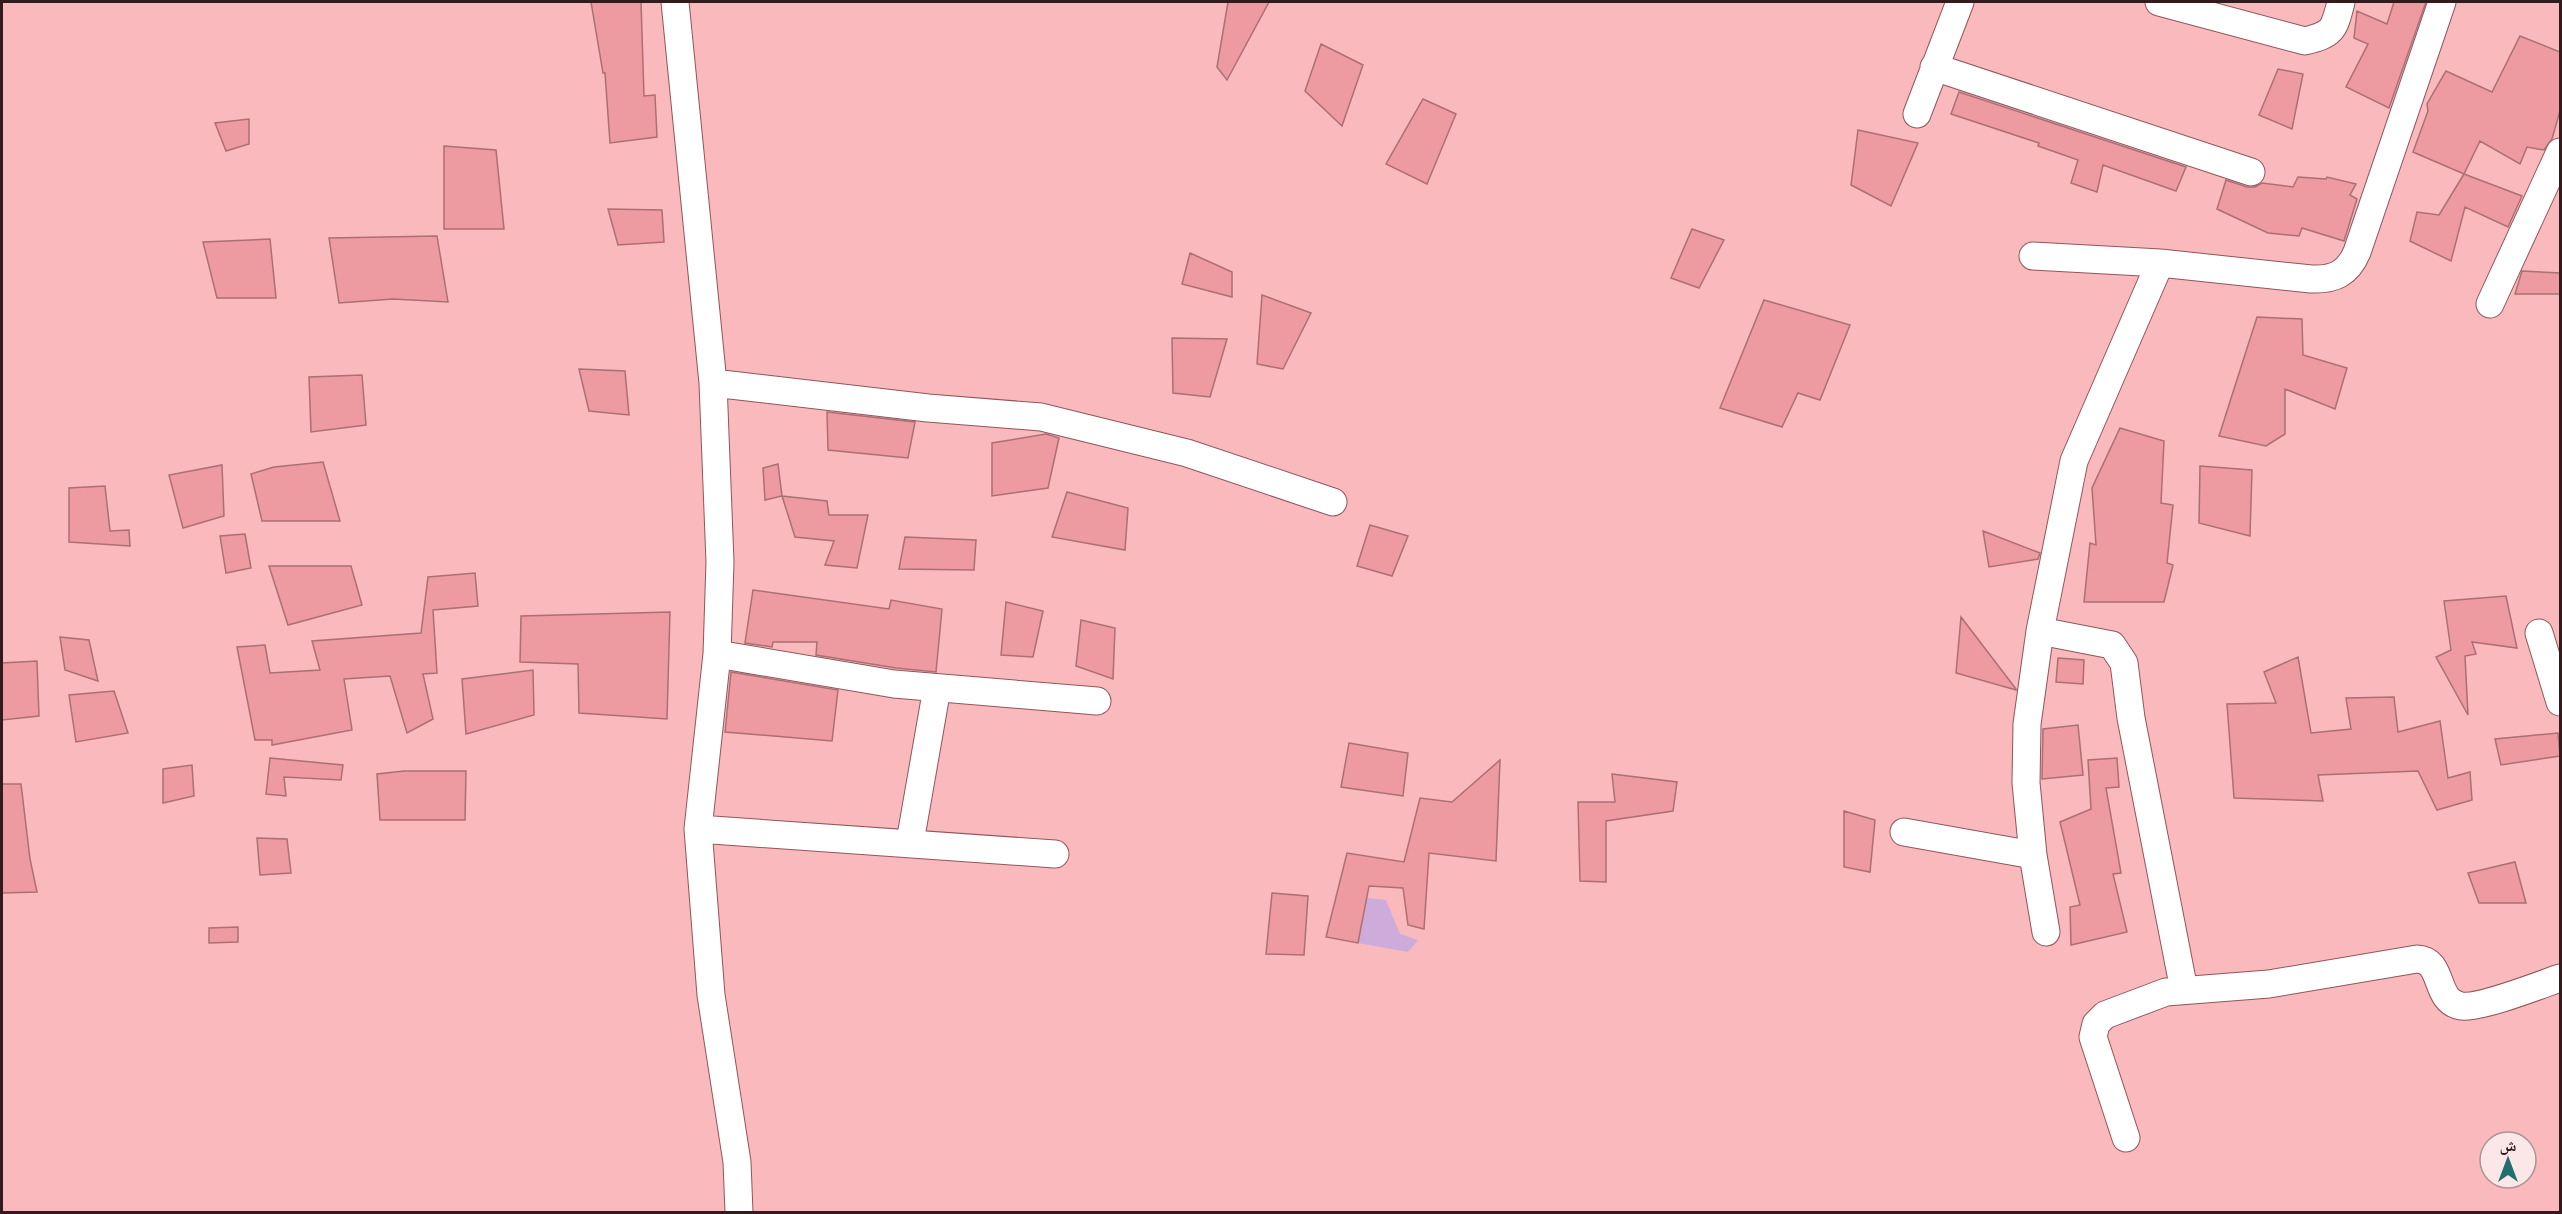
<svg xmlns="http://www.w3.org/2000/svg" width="2562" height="1214" font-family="'Alegreya Sans','Noto Naskh Arabic',sans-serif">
<rect width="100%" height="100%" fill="#fab9bc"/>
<!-- green -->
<path fill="#cdacdc" d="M 1367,898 L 1386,900 L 1400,934 L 1418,940 L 1408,952 L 1358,943 Z"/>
<!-- building -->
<path fill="#ed9aa0" stroke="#ab7074" stroke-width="1.5" d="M 591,2 L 641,2 L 644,96 L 655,95 L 657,137 L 610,143 L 605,73 L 603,73 Z
M 1228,2 L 1269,2 L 1227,80 L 1217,67 Z
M 2394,2 L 2426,2 L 2389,108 L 2346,87 L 2368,44 L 2354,38 L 2357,11 L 2387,24 Z
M 2520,36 L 2560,52 L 2560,111 L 2552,139 L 2544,150 L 2527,147 L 2520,164 L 2480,141 L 2464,174 L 2413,152 L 2428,111 L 2427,104 L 2446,71 L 2492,92 Z
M 1321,44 L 1363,65 L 1342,126 L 1305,91 Z
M 2278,69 L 2303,74 L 2292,129 L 2259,115 Z
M 1959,92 L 2186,167 L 2176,191 L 2103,165 L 2097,192 L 2071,183 L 2078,160 L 2038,146 L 2039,143 L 1951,114 Z
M 1423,99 L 1456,114 L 1427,184 L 1386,164 Z
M 249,119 L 249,144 L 226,151 L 215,123 Z
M 1858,130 L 1918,143 L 1891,206 L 1851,185 Z
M 444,146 L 496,150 L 504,229 L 444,229 Z
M 2464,174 L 2522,196 L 2508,227 L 2465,207 L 2451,261 L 2410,241 L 2417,212 L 2439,215 Z
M 2298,177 L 2326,179 L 2327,177 L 2356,184 L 2350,195 L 2357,199 L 2344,241 L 2302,228 L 2299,236 L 2268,233 L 2217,209 L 2226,180 L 2247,187 L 2255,187 L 2262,183 L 2293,187 Z
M 608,209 L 662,210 L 664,242 L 618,245 Z
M 1692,229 L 1724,240 L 1699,288 L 1671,278 Z
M 437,236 L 448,302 L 393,299 L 339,303 L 329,238 Z
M 270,239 L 276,298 L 217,298 L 203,242 Z
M 1190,253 L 1232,272 L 1232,297 L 1182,284 Z
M 2522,271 L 2560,273 L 2560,294 L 2515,294 Z
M 1262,295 L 1311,313 L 1283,369 L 1257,364 Z
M 1764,300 L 1850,325 L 1820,400 L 1798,393 L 1782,427 L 1720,408 Z
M 2257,317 L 2302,319 L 2303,355 L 2347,368 L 2335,409 L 2285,389 L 2285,434 L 2266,446 L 2219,436 Z
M 1172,338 L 1227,339 L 1210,397 L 1173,393 Z
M 579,369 L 625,371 L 629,415 L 589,411 Z
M 362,375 L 366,425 L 311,432 L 309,377 Z
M 827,412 L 915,422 L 908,458 L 828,450 Z
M 2120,428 L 2164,441 L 2161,503 L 2173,505 L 2167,563 L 2173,565 L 2164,602 L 2084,602 L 2090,543 L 2096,545 L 2092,488 Z
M 1046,434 L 1059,438 L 1048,488 L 992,496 L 992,443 Z
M 323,462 L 340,521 L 262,521 L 251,474 L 274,467 Z
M 778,464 L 782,496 L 765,500 L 763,468 Z
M 222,465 L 224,516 L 183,528 L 169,475 Z
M 2200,466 L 2252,470 L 2250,536 L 2199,523 Z
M 105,486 L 110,531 L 129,530 L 130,546 L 69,542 L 69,488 Z
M 1067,492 L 1128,508 L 1125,550 L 1052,537 Z
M 782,496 L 827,501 L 829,515 L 868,515 L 857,568 L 825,565 L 834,541 L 795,537 Z
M 1370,525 L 1408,536 L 1392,576 L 1357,566 Z
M 1983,531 L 2040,553 L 2038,559 L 1989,567 Z
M 245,534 L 251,568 L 226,573 L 220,536 Z
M 905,537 L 976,540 L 974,570 L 899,569 Z
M 269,566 L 351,566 L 362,605 L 288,625 Z
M 475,573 L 478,606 L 433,610 L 437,673 L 423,674 L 433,719 L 407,733 L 390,676 L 344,679 L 352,730 L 272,745 L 272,740 L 255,740 L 237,647 L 265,645 L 270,673 L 320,670 L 312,641 L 421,633 L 428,577 Z
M 753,590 L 889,609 L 891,600 L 942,609 L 936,672 L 896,668 L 816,655 L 817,642 L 773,642 L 772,647 L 745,643 Z
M 2506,596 L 2517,648 L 2472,642 L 2476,654 L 2465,656 L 2468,715 L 2436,657 L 2451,650 L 2444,601 Z
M 1006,602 L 1043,611 L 1033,657 L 1001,655 Z
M 670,612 L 667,719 L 579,713 L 578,664 L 520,662 L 521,616 Z
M 1961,617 L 2016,689 L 2016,690 L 1956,673 Z
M 1081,620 L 1115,628 L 1113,679 L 1076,666 Z
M 60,637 L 89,640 L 98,681 L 65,670 Z
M 2298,657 L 2311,733 L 2351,729 L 2346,698 L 2394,697 L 2398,732 L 2440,721 L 2448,778 L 2470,772 L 2472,800 L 2437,810 L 2418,771 L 2318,775 L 2323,801 L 2234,798 L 2227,704 L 2276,703 L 2264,672 Z
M 2058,658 L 2084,660 L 2083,684 L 2056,682 Z
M 37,661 L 39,716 L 2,720 L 2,663 Z
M 533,670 L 534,715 L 466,734 L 462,679 Z
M 731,672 L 838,690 L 832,741 L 725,732 Z
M 114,691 L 128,733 L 76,742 L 69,695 Z
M 2078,725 L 2083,775 L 2042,779 L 2043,729 Z
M 2558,733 L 2560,756 L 2501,765 L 2495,739 Z
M 1349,743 L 1408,753 L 1403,796 L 1341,787 Z
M 270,758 L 343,765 L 341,780 L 284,777 L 286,796 L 266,794 Z
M 2117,758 L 2119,787 L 2106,788 L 2121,873 L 2113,874 L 2127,932 L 2071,945 L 2070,907 L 2080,905 L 2060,822 L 2091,809 L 2088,760 Z
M 1500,760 L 1496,861 L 1429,853 L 1424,929 L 1408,925 L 1403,888 L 1369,886 L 1358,943 L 1326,937 L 1347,853 L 1404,862 L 1420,798 L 1452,802 Z
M 192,765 L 194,796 L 163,803 L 163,769 Z
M 404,771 L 466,771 L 465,820 L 380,820 L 377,774 Z
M 1612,774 L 1677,782 L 1673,811 L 1606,821 L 1606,882 L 1580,881 L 1578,802 L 1615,802 Z
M 2,784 L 21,784 L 30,859 L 37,892 L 2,893 Z
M 1844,811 L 1875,820 L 1870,872 L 1844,867 Z
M 257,838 L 287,839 L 291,873 L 260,875 Z
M 2515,862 L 2526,903 L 2479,903 L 2468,873 Z
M 1272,893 L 1308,896 L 1304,955 L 1266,954 Z
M 238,927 L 238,942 L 209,943 L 209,928 Z"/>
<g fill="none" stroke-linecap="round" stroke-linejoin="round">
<defs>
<path id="minor" d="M 675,2 L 713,383 L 720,562 L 717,654 L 698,829 L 711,995 L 737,1162 L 739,1212
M 2159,2 L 2305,41 C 2334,34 2334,29 2341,2
M 1934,67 L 2251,172
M 1917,114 L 1960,2
M 2033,256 L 2160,263 L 2311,279 C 2335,280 2348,273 2357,252 L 2442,2
M 2490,304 L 2560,152
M 713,383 L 928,408 L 1041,417 L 1187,453 L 1333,502
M 2040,631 L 2112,645 L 2124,663 L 2131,718 L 2184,990
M 2539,633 L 2560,702
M 717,654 L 894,684 L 1097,701
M 698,829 L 1055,854
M 1904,832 L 2033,855
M 910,842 L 937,688
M 2046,932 L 2033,855 L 2026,783 L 2027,724 L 2040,631 L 2074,461 L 2160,263
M 2126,1138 L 2093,1037 L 2096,1024 L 2105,1015 L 2166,992 L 2269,984 L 2417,959 C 2445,960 2433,1001 2461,1006 C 2479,1009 2540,985 2560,978"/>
</defs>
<!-- minor casing -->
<use href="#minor" stroke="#8f565b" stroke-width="29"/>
<!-- minor -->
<use href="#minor" stroke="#fff" stroke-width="27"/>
</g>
<!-- border -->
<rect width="2562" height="1214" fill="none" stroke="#331b1d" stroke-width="6"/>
<!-- north arrow -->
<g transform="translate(2508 1160)"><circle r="28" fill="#fce7e8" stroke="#ac9597" stroke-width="1.5"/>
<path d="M0-4.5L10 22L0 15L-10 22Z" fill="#236f6f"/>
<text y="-9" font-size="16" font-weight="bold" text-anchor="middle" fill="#331b1d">ش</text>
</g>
</svg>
